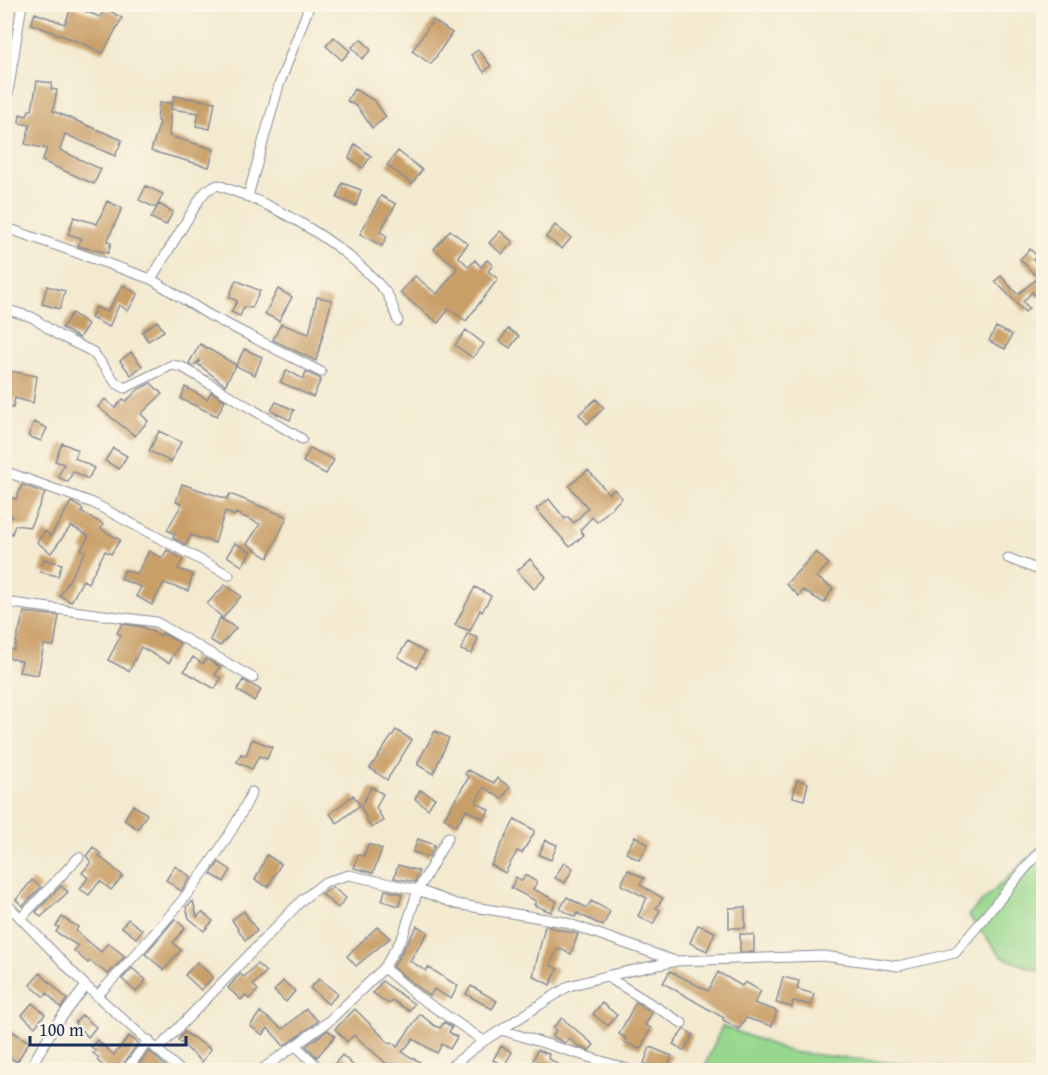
<svg xmlns="http://www.w3.org/2000/svg" width="1048" height="1075" font-family="'Gentium Book Plus',serif">
<rect width="100%" height="100%" fill="#fcf5e5"/>
<filter id="ink" filterUnits="userSpaceOnUse"><feTurbulence type="fractalNoise" baseFrequency=".0167" numOctaves="2"/><feDisplacementMap in="SourceGraphic" scale="12" xChannelSelector="R" yChannelSelector="G"/><feConvolveMatrix kernelMatrix="1 2 1 2 8 2 1 2 1" color-interpolation-filters="sRGB"/></filter>
<filter id="wash" filterUnits="userSpaceOnUse"><feTurbulence type="fractalNoise" baseFrequency=".008" numOctaves="4" result="noise"/><feDisplacementMap in="SourceGraphic" scale="24" xChannelSelector="R" yChannelSelector="G"/><feGaussianBlur stdDeviation="1.35" result="paint"/><feColorMatrix in="noise" values="0 0 0 0 0 0 0 0 0 0 0 0 0 0 0 0 0 1.4 0 .05"/><feComposite in="paint" operator="in"/></filter>
<g filter="url(#wash)">
<rect width="100%" height="100%" fill="#f3ead0"/>
<!-- green -->
<path fill="#98d88e" stroke="#5a8476" stroke-width="1.5" d="M 1043,844 L 1043,973 L 1002,957 L 968,915 Z
M 722,1026 L 791,1052 L 956,1070 L 703,1070 Z"/>
<g id="blocks">
<!-- building -->
<path fill="#c99f68" d="M 72,6 L 100,17 L 105,8 L 122,18 L 103,53 L 84,44 L 31,24 L 35,13 L 65,24 Z
M 433,20 L 452,33 L 431,64 L 412,51 Z
M 334,37 L 350,51 L 342,60 L 326,46 Z
M 361,39 L 371,50 L 362,59 L 352,47 Z
M 478,50 L 491,66 L 484,72 L 471,55 Z
M 37,81 L 52,83 L 51,89 L 57,90 L 53,111 L 122,140 L 115,156 L 65,134 L 60,150 L 101,169 L 94,184 L 42,161 L 47,149 L 25,144 L 30,125 L 19,123 L 20,114 L 27,116 L 29,110 L 32,110 Z
M 354,89 L 375,101 L 386,117 L 372,128 L 358,107 L 347,101 Z
M 174,96 L 215,102 L 210,129 L 196,126 L 199,113 L 171,109 Z
M 159,103 L 171,103 L 169,136 L 214,149 L 209,167 L 151,151 L 160,122 L 157,121 Z
M 355,144 L 371,156 L 363,168 L 349,158 Z
M 398,151 L 422,170 L 412,184 L 387,165 Z
M 342,183 L 361,190 L 356,206 L 337,198 Z
M 146,186 L 163,194 L 156,208 L 139,200 Z
M 381,196 L 396,204 L 380,232 L 387,236 L 382,246 L 360,234 Z
M 107,201 L 122,208 L 107,242 L 111,243 L 108,253 L 78,246 L 81,238 L 68,234 L 74,217 L 97,224 Z
M 159,204 L 173,212 L 166,225 L 151,218 Z
M 555,225 L 571,238 L 562,249 L 546,237 Z
M 450,230 L 468,244 L 458,256 L 469,267 L 475,260 L 481,267 L 487,260 L 493,265 L 488,271 L 498,279 L 466,321 L 449,309 L 438,323 L 400,293 L 415,276 L 437,294 L 454,273 L 457,267 L 434,249 Z
M 500,231 L 513,242 L 502,254 L 489,243 Z
M 1030,249 L 1037,256 L 1033,260 L 1044,269 L 1044,284 L 1041,287 L 1044,292 L 1036,297 L 1032,292 L 1023,302 L 1029,308 L 1025,312 L 995,281 L 1001,276 L 1016,293 L 1019,293 L 1038,278 L 1020,259 Z
M 236,280 L 260,291 L 252,308 L 244,307 L 240,316 L 231,312 L 237,301 L 229,297 Z
M 123,285 L 138,294 L 128,311 L 119,305 L 109,327 L 91,318 L 96,307 L 107,312 Z
M 47,286 L 65,291 L 60,309 L 42,304 Z
M 278,289 L 292,297 L 279,321 L 265,314 Z
M 317,297 L 332,300 L 316,361 L 273,340 L 281,324 L 309,334 Z
M 72,313 L 88,324 L 79,338 L 62,328 Z
M 157,321 L 164,331 L 148,341 L 142,332 Z
M 996,327 L 1012,335 L 1005,349 L 989,341 Z
M 508,329 L 519,336 L 510,348 L 500,341 Z
M 466,330 L 484,344 L 473,358 L 455,345 Z
M 200,344 L 236,365 L 225,385 L 198,364 L 200,360 L 193,366 L 189,363 Z
M 244,349 L 262,357 L 255,375 L 236,366 Z
M 131,352 L 142,366 L 131,375 L 120,361 Z
M 4,370 L 37,376 L 33,403 L 15,398 L 13,408 L 4,406 Z
M 287,370 L 303,379 L 306,372 L 321,379 L 313,397 L 280,382 Z
M 151,383 L 162,394 L 141,414 L 148,421 L 135,436 L 98,407 L 105,399 L 115,408 L 123,399 L 126,401 L 139,389 Z
M 185,387 L 207,399 L 211,392 L 225,400 L 217,416 L 181,399 Z
M 596,399 L 604,408 L 587,424 L 579,414 Z
M 276,402 L 294,410 L 290,420 L 271,411 Z
M 34,422 L 47,428 L 41,441 L 28,436 Z
M 159,431 L 181,442 L 171,462 L 149,451 Z
M 62,443 L 78,450 L 75,458 L 94,468 L 88,479 L 73,471 L 68,482 L 58,477 L 64,464 L 55,461 Z
M 113,448 L 127,456 L 119,469 L 105,461 Z
M 310,448 L 334,460 L 326,474 L 303,462 Z
M 588,470 L 609,494 L 614,489 L 622,498 L 597,522 L 592,517 L 580,530 L 584,535 L 570,547 L 536,509 L 549,499 L 565,519 L 568,517 L 574,523 L 588,508 L 569,486 Z
M 182,484 L 227,499 L 230,494 L 287,517 L 268,558 L 247,544 L 260,524 L 236,513 L 234,516 L 225,511 L 215,543 L 191,535 L 186,545 L 173,538 L 175,534 L 167,530 L 182,504 L 176,502 Z
M 22,485 L 45,493 L 30,527 L 15,525 L 12,534 L 4,530 L 4,520 L 12,517 L 5,504 L 9,497 L 16,499 Z
M 71,502 L 83,509 L 81,512 L 103,524 L 101,529 L 120,540 L 111,554 L 105,551 L 88,583 L 83,580 L 71,602 L 60,596 L 85,552 L 81,549 L 89,536 L 71,526 L 51,553 L 37,542 L 45,531 L 51,536 Z
M 235,543 L 251,552 L 242,566 L 227,556 Z
M 167,550 L 183,559 L 178,569 L 193,574 L 188,591 L 164,583 L 152,605 L 136,596 L 141,587 L 121,579 L 125,570 L 137,574 L 149,551 L 162,558 Z
M 816,552 L 829,564 L 816,577 L 833,588 L 824,603 L 803,590 L 799,596 L 786,584 Z
M 44,559 L 62,564 L 58,576 L 40,572 Z
M 530,559 L 546,577 L 534,589 L 517,571 Z
M 225,585 L 241,596 L 223,618 L 207,604 Z
M 475,587 L 491,596 L 482,612 L 480,610 L 470,631 L 455,625 Z
M 24,612 L 59,616 L 54,646 L 44,645 L 38,675 L 19,672 L 22,661 L 4,657 L 4,648 L 14,650 Z
M 220,618 L 236,628 L 220,646 L 210,640 Z
M 122,624 L 143,627 L 161,636 L 162,633 L 180,643 L 169,663 L 141,647 L 129,671 L 108,660 L 121,635 L 117,633 Z
M 467,634 L 478,638 L 472,654 L 461,650 Z
M 407,642 L 425,652 L 417,668 L 398,657 Z
M 193,657 L 203,664 L 206,659 L 220,667 L 215,675 L 221,678 L 215,689 L 184,671 Z
M 243,680 L 261,690 L 254,701 L 237,690 Z
M 396,730 L 412,740 L 387,780 L 370,768 Z
M 435,731 L 449,738 L 433,774 L 418,765 L 418,762 Z
M 252,739 L 272,747 L 267,759 L 259,756 L 252,769 L 237,762 L 241,754 L 246,756 Z
M 468,770 L 494,783 L 497,778 L 510,787 L 502,799 L 484,787 L 476,802 L 489,810 L 484,819 L 466,810 L 456,826 L 444,818 L 469,777 L 465,774 Z
M 797,780 L 808,783 L 804,800 L 793,797 Z
M 371,787 L 383,794 L 376,808 L 384,821 L 371,828 L 361,807 Z
M 420,790 L 435,798 L 428,809 L 415,799 Z
M 353,795 L 360,805 L 337,823 L 330,814 Z
M 133,805 L 147,814 L 138,829 L 124,820 Z
M 515,819 L 534,830 L 534,833 L 522,853 L 517,851 L 505,873 L 491,865 Z
M 635,836 L 648,844 L 639,860 L 626,853 Z
M 418,839 L 435,845 L 429,857 L 413,852 Z
M 545,840 L 557,845 L 551,860 L 539,855 Z
M 368,844 L 382,849 L 373,873 L 354,868 L 358,855 L 364,856 Z
M 93,847 L 101,854 L 99,856 L 123,876 L 111,890 L 100,881 L 89,895 L 80,889 L 88,878 L 82,873 L 91,862 L 86,856 Z
M 267,855 L 281,864 L 268,887 L 255,880 Z
M 219,862 L 231,870 L 224,882 L 211,874 Z
M 564,862 L 573,868 L 565,883 L 555,878 Z
M 398,865 L 419,871 L 415,882 L 394,878 Z
M 175,866 L 191,877 L 181,891 L 166,880 Z
M 628,870 L 644,878 L 640,885 L 663,898 L 656,908 L 660,910 L 653,924 L 638,916 L 647,898 L 621,885 Z
M 525,875 L 537,882 L 533,889 L 557,901 L 551,912 L 534,905 L 536,901 L 511,888 L 516,877 L 522,881 Z
M 32,880 L 41,887 L 23,906 L 16,900 Z
M 61,886 L 68,892 L 41,917 L 36,912 Z
M 333,887 L 346,898 L 338,908 L 322,894 Z
M 385,890 L 402,894 L 399,906 L 382,901 Z
M 567,897 L 587,908 L 591,901 L 610,911 L 603,926 L 577,913 L 575,917 L 560,909 Z
M 193,901 L 197,917 L 202,912 L 213,921 L 204,931 L 189,918 L 186,907 Z
M 745,907 L 745,928 L 729,928 L 729,908 Z
M 244,911 L 257,931 L 245,940 L 232,920 Z
M 62,917 L 78,927 L 76,931 L 101,952 L 108,943 L 125,956 L 108,974 L 90,961 L 88,963 L 74,951 L 78,946 L 56,932 L 59,927 L 56,926 Z
M 128,919 L 142,930 L 136,938 L 122,927 Z
M 175,919 L 185,928 L 173,943 L 181,950 L 164,970 L 145,954 Z
M 698,925 L 715,932 L 707,951 L 690,943 Z
M 417,926 L 428,932 L 410,961 L 426,971 L 428,967 L 458,986 L 451,999 L 434,989 L 430,996 L 393,967 Z
M 545,926 L 578,934 L 571,954 L 558,948 L 550,965 L 558,969 L 550,985 L 533,976 Z
M 377,927 L 390,938 L 356,966 L 347,956 Z
M 740,934 L 754,935 L 754,952 L 740,952 Z
M 197,962 L 213,977 L 201,990 L 185,975 Z
M 257,964 L 266,972 L 253,985 L 258,990 L 249,999 L 245,995 L 241,1000 L 228,988 L 240,974 L 244,977 Z
M 132,968 L 146,980 L 136,992 L 122,979 Z
M 670,971 L 708,991 L 718,972 L 742,986 L 745,982 L 761,991 L 754,1003 L 777,1011 L 772,1026 L 746,1018 L 739,1029 L 723,1020 L 724,1018 L 663,983 Z
M 40,973 L 67,999 L 61,1008 L 47,993 L 44,997 L 30,985 Z
M 783,977 L 799,981 L 797,989 L 814,994 L 811,1005 L 793,1001 L 792,1007 L 776,1003 Z
M 319,979 L 338,994 L 328,1004 L 310,988 Z
M 283,981 L 295,991 L 286,1002 L 274,991 Z
M 382,981 L 414,1004 L 409,1011 L 392,1000 L 389,1004 L 373,993 Z
M 471,986 L 497,1001 L 492,1009 L 466,994 Z
M 636,1002 L 652,1013 L 645,1025 L 651,1028 L 640,1049 L 624,1042 L 626,1038 L 619,1034 Z
M 32,1003 L 45,1014 L 35,1027 L 22,1015 Z
M 602,1003 L 617,1015 L 608,1026 L 593,1014 Z
M 306,1009 L 318,1021 L 284,1046 L 268,1028 L 263,1035 L 250,1026 L 260,1012 L 283,1029 Z
M 355,1009 L 390,1044 L 392,1042 L 397,1047 L 420,1014 L 435,1026 L 440,1028 L 444,1022 L 452,1027 L 449,1032 L 457,1037 L 450,1049 L 442,1044 L 437,1053 L 413,1039 L 402,1052 L 420,1062 L 415,1071 L 395,1071 L 354,1035 L 347,1042 L 335,1029 Z
M 82,1015 L 96,1027 L 88,1037 L 75,1023 Z
M 562,1018 L 594,1045 L 589,1050 L 579,1047 L 569,1038 L 565,1043 L 552,1036 L 556,1031 L 553,1028 Z
M 4,1026 L 29,1042 L 17,1062 L 4,1054 Z
M 684,1029 L 693,1035 L 684,1051 L 673,1044 Z
M 328,1030 L 335,1036 L 317,1057 L 306,1046 Z
M 184,1032 L 211,1049 L 202,1062 L 178,1040 Z
M 129,1036 L 138,1043 L 119,1071 L 108,1071 L 97,1060 L 99,1058 L 93,1053 L 96,1051 L 91,1047 L 97,1040 L 114,1055 Z
M 501,1046 L 512,1052 L 504,1066 L 493,1060 Z
M 650,1047 L 672,1056 L 666,1071 L 649,1071 L 651,1066 L 644,1063 Z
M 537,1050 L 549,1054 L 548,1058 L 569,1071 L 546,1071 L 548,1067 L 533,1061 Z
M 149,1051 L 160,1061 L 170,1071 L 134,1071 Z
M 342,1055 L 359,1071 L 328,1071 Z"/>
</g>
</g>
<g filter="url(#ink)">
<use href="#blocks" fill-opacity="0" stroke="#878c97" stroke-width="1.5"/>
<g fill="none" stroke-linecap="round" stroke-linejoin="round">
<defs>
<path id="minor" d="M 4,118 L 22,4
M 248,196 L 279,85 L 310,4
M 4,227 L 151,279 L 209,315 L 321,372
M 151,279 L 201,197 L 207,190 L 218,185 C 278,206 343,242 385,291 C 391,298 394,311 398,321
M 4,309 L 32,317 L 58,335 L 93,352 L 116,383 L 125,388 L 172,365 L 182,367 L 302,439
M 4,471 L 93,503 L 229,575
M 1008,558 L 1044,572
M 4,602 L 156,622 L 253,678
M 4,901 L 86,986 L 180,1070
M 21,918 L 79,857
M 384,968 L 416,995 L 484,1041
M 606,976 L 682,1023
M 97,996 C 153,937 218,866 252,792
M 502,1030 L 630,1070
M 295,1045 L 321,1070
M 158,1049 L 302,900 L 325,882 L 349,875 L 418,890 L 456,904 L 564,922 L 675,961
M 29,1070 L 54,1027 L 86,986
M 126,1070 L 149,1040
M 261,1070 L 328,1022 L 384,968 L 403,936 L 418,890 L 448,837
M 446,1070 L 484,1041 L 569,986 L 606,976 L 677,961 L 823,956 L 898,966 L 955,953 L 1044,846"/>
</defs>
<!-- minor casing -->
<use href="#minor" stroke="#878c97" stroke-width="11"/>
<!-- minor -->
<use href="#minor" stroke="#fff" stroke-width="9"/>
</g>
</g>
<!-- margin -->
<rect width="1048" height="1075" fill="none" stroke="#fcf5e5" stroke-width="24"/>
<!-- scale -->
<path d="M30 1036v9h156v-9" fill="none" stroke="#1b2f5e" stroke-width="3"/>
<text x="39" y="1036" font-size="18" fill="#1b2f5e" stroke="#fcf5e5" stroke-width="4.5" paint-order="stroke">100 m</text>
</svg>
